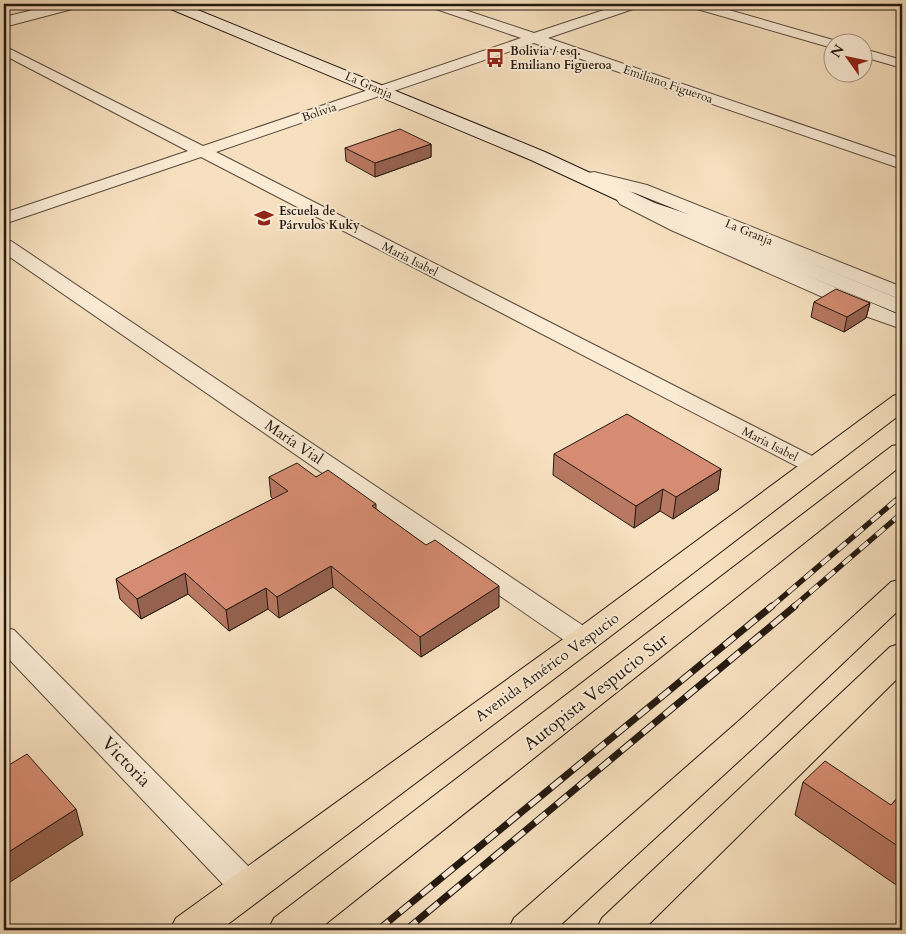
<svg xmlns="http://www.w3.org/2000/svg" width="906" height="934" font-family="Cardo,serif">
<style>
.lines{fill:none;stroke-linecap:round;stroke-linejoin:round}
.minor-casing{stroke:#584a3b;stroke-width:2}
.tertiary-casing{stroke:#584a3b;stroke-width:2}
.secondary-casing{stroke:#23180f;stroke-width:2}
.primary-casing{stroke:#23180f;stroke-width:2}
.motorway-casing{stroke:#23180f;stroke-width:2}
.minor{fill:#faebd5;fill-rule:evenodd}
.tertiary{fill:#faebd5;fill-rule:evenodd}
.secondary{fill:#faebd5;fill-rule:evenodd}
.primary{fill:#f7e0bf;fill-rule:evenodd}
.motorway{fill:#f7e0bf;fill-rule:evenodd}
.rail-far1-casing{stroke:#23180f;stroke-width:5.5}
.rail-casing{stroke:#23180f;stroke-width:7}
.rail-far1{stroke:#faebd5;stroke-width:4;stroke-dasharray:11;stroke-linecap:butt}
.rail{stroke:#faebd5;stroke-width:5;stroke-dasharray:14;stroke-linecap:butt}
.wall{fill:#b87862;stroke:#23180f}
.shaded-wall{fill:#966250;stroke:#23180f}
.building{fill:#d68c72;stroke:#23180f}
.labels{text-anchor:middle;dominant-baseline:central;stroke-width:4;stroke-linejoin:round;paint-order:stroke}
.far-poi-label{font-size:12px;font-weight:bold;fill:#23180f;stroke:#faebd5;text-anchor:start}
.far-street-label{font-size:12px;fill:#23180f;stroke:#faebd5}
.street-label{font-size:15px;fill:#23180f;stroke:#faebd5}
.near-street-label{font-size:18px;fill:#23180f;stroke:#faebd5}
</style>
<rect width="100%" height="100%" fill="#f7e0bf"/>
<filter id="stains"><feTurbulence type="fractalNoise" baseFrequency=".004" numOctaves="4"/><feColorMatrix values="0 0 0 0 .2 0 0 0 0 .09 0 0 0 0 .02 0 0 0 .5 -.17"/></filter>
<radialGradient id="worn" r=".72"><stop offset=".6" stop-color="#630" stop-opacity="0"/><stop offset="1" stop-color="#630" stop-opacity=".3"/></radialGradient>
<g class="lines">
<g class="minor-casing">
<g id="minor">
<polygon points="429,4 447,4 534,33 622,4 640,4 639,7 548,38 902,159 902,169 534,43 216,152 824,462 828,467 824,472 816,474 808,472 201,157 4,224 4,213 188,151 4,55 4,46 203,146 521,38 430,7"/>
<polygon points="689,4 708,4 840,42 834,42 834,48 829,47 690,7"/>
<polygon points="864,49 902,60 902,68 864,57"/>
<polygon points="594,172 647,185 902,287 902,300 635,193 588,181 586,177 588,173"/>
<polygon points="626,195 683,222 902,316 902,329 868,317 671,230 620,204 617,200 620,196"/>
<polygon points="4,240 11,241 594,633 598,640 594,647 584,650 574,647 4,253"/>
<polygon points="4,627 14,630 260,878 265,888 260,898 248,902 236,898 4,654"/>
</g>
</g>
<g class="tertiary-casing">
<polygon id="tertiary" points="58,4 82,4 80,7 4,27 4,17"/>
</g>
<g class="secondary-casing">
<polygon id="secondary" points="164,4 183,4 545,152 655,203 688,214 700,215 715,224 902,300 902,315 701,232 641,211 531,160 166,7"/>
</g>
<g class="primary-casing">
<g id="primary">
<polygon points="902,393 902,413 595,648 220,930 170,930 176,918 573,632 893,396"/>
<polygon points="902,643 902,674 643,930 596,930 602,918 890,647"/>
</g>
</g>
<g class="motorway-casing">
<g id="motorway">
<polygon points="902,444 902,465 318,930 268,930 274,918 892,446"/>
<polygon points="902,579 902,607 765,737 555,930 508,930 514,918 741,719 891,582"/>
</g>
</g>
<use href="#minor" class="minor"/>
<use href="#tertiary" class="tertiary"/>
<use href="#secondary" class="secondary"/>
<use href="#primary" class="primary"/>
<use href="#motorway" class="motorway"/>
<g class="rail-far1-casing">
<g id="rail-far1">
<polyline points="771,607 902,495"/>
<polyline points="793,607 902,513"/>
</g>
</g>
<g class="rail-casing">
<g id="rail">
<polyline points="378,930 772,606"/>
<polyline points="406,930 795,606"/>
</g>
</g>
<use href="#rail-far1" class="rail-far1"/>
<use href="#rail" class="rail"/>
</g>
<g class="wall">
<polygon points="431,144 431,157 375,177 346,161 345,148"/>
<polygon points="814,302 870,303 866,318 844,332 811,317"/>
<polygon points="554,454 721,469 718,490 673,519 660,511 634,528 553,475"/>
<polygon points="269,477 316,477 376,504 376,509 499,607 421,657 333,587 279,618 268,609 229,631 188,594 141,619 120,599 116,579 273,499 271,497"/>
<polygon points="803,782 891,805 902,793 902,889 795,815"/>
</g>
<g class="shaded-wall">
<polygon points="431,144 431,157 375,177 375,163"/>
<polygon points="870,303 866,318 844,332 847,317"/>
<polygon points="721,469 718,490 673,519 676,497"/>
<polygon points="663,489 660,511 634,528 636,506"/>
<polygon points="331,566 333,587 279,618 277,597"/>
<polygon points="185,573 188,594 141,619 137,599"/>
<polygon points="499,586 499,607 421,657 420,637"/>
<polygon points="266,588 268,609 229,631 226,610"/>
<polygon points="76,809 83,835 4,886 4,855"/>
</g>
<g class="building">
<polygon points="400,129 431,144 375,163 345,148"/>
<polygon points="836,289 870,303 847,317 814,302"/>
<polygon points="627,414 721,469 676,497 663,489 636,506 554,454"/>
<polygon points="297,463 316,477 328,470 376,504 372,506 426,545 435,540 499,586 420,637 331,566 277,597 266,588 226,610 185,573 137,599 116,579 288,491 269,477"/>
<polygon points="27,754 76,809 4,855 4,768"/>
<polygon points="825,761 891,805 902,793 902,849 803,782"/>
</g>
<defs>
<g id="bus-bare" transform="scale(1.5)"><path d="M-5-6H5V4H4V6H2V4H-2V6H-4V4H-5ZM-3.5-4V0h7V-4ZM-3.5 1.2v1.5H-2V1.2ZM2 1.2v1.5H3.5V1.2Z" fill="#8f2418" stroke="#faebd5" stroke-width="2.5" paint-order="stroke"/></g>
<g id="school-bare" transform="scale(1.5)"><path d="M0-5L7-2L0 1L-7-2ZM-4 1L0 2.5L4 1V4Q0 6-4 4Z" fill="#8f2418" stroke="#faebd5" stroke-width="2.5" paint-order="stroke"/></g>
</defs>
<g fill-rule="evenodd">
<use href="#bus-bare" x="495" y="58"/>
<use href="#school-bare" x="264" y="218"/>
</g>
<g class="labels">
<g class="far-poi-label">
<text x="510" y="51">Bolivia / esq.<tspan x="510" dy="14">Emiliano Figueroa</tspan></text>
<text x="279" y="211">Escuela de<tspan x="279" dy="14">Párvulos Kuky</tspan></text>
</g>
<g class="far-street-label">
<text transform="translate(668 84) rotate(19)">Emiliano Figueroa</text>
<text transform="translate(369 85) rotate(23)">La Granja</text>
<text transform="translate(319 112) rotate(-19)">Bolivia</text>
<text transform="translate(749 232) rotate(22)">La Granja</text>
<text transform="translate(410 259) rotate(27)">María Isabel</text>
<text transform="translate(770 444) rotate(27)">María Isabel</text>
</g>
<g class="street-label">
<text transform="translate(294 442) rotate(34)">María Vial</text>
<text transform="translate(547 667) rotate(-36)">Avenida Américo Vespucio</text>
</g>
<g class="near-street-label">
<text transform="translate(596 692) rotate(-38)">Autopista Vespucio Sur</text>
<text transform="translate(126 762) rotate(46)">Victoria</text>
</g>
</g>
<rect width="906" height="934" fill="none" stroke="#f7e0bf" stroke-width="20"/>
<rect x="5" y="5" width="896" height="924" fill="none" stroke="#23180f" stroke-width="2.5"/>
<rect x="10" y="10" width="886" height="914" fill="none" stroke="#23180f"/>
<g transform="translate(848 58) rotate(303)"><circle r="24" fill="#faebd5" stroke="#a49786"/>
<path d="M0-4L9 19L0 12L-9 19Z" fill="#8f2418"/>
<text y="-8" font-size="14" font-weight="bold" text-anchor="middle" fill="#23180f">N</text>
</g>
<rect width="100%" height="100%" filter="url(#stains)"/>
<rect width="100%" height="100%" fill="url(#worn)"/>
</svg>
